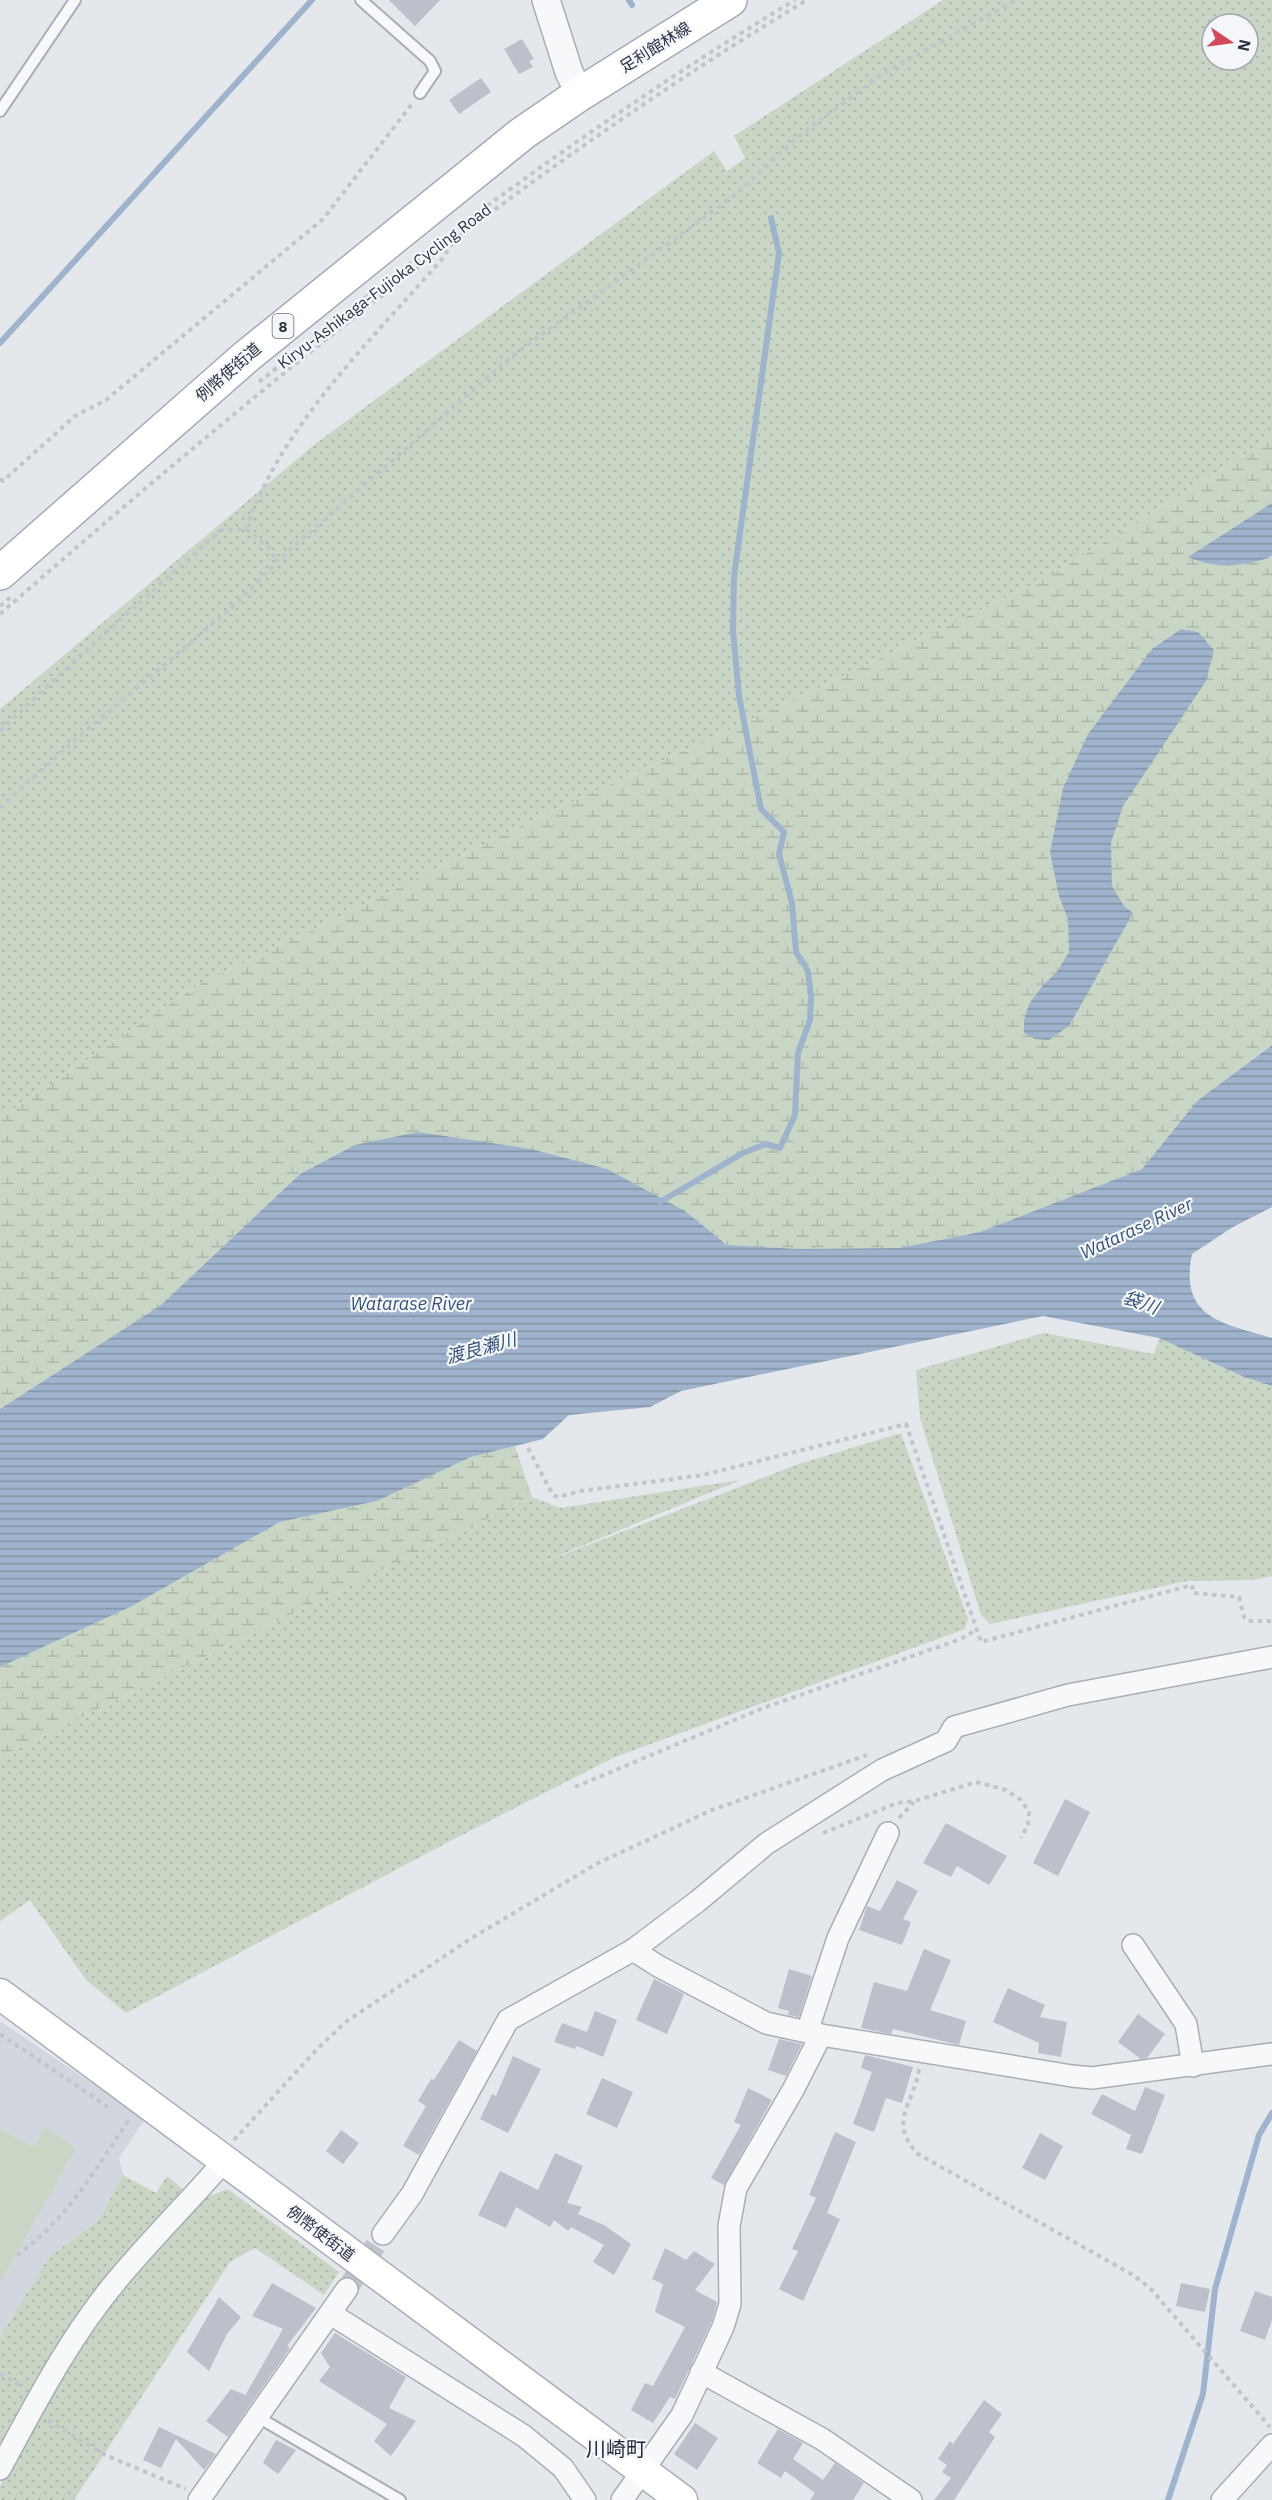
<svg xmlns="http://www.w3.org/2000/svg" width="1272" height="2500" font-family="'IBM Plex Sans','Noto Sans JP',sans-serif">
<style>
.built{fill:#d2d6de}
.grass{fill:url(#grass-dots);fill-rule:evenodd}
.wetland{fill:url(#wetland-marsh)}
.pitch{fill:#c9d6c5}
.water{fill:url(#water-rules)}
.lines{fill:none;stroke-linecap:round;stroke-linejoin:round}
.stream{stroke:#9fb4cc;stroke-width:6}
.building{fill:#bbc0ca}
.minor-tunnel{stroke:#bfc3cb;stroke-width:21;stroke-dasharray:21 10;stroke-linecap:butt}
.service-casing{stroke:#a9aeb7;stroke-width:14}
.minor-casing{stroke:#a9aeb7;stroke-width:24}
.tertiary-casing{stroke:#a9aeb7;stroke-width:30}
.secondary-casing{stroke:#a9aeb7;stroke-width:33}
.primary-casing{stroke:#a3abb8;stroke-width:36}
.path{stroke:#c2c5cb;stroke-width:4;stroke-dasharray:4.5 4.5;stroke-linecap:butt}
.service{stroke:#f7f8fa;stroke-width:10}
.minor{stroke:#f7f8fa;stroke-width:21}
.tertiary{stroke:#f7f8fa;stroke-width:27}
.secondary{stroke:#fff;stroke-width:30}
.primary{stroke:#fff;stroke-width:33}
.labels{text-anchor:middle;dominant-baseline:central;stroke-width:4.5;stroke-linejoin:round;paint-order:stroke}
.shield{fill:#f4f6f9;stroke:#676e7b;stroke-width:1.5}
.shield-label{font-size:15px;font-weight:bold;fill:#2b3445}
.street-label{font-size:16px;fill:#2b3445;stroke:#f4f6f9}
.water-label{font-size:18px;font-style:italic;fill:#34527a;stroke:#f4f6f9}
.quarter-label{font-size:20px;fill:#1d2536;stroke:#f4f6f9}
</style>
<defs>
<pattern id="grass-dots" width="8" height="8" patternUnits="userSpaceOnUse" patternTransform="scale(1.5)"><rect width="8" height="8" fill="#c9d6c5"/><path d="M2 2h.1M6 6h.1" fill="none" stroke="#adb8ab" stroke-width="1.8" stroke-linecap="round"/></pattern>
<pattern id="wetland-marsh" width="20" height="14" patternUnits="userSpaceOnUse" patternTransform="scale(1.5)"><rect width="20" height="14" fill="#c9d6c5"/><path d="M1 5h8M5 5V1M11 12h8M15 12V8" fill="none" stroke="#adb8ab"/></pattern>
<pattern id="water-rules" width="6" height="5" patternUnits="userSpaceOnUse" patternTransform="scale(1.5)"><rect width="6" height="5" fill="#9fb4cc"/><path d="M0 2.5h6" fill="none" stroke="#8293a7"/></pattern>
</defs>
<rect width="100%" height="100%" fill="#e4e7ec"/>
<polygon class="built" points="0,2021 145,2119 119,2158 123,2175 99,2220 49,2257 0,2337"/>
<g class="grass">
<path d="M 943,0 L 1272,0 L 1272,438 L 1048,577 L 806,694 L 527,823 L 367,904 L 200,984 L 0,1118 L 0,709 L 315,444 L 714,151 L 727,171 L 745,158 L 734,136 ZM 1212,24 L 1248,24 L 1248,60 L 1212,60 Z"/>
<polygon points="1044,1333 1154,1354 1159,1338 1244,1377 1272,1386 1272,1576 1252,1580 1187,1581 990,1624 981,1615 920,1418 916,1370"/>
<polygon points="901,1433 968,1619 965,1629 615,1757 454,1839 126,2013 86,1980 30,1900 0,1921 0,1757 532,1497 560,1508 740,1480 541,1563 799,1464"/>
<polygon points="123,2175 156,2193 167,2176 187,2193 0,2450 0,2337 49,2257 99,2220"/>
<polygon points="228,2189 339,2272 324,2295 255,2248 230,2262 74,2500 0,2500 0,2486 8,2470 70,2364 121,2286 207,2197"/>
</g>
<g class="wetland">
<polygon points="1272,438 1272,1044 1197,1101 1142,1169 980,1232 899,1248 799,1249 727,1245 685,1211 300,1174 161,1305 0,1409 0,1118 200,984 367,904 527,823 806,694 1048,577"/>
<polygon points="515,1446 532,1497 0,1757 0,1667 132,1606 280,1522 377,1501 471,1457"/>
</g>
<polygon class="pitch" points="45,2127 76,2148 0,2282 0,2129 33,2147"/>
<g class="water">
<path d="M 1272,503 L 1272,555 L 1268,558 C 1239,567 1217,569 1188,557 Z"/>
<polygon points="1181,629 1198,632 1214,650 1206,681 1123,806 1111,843 1112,886 1124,906 1133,913 1069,1026 1049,1040 1035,1039 1024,1033 1024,1020 1029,1004 1043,985 1057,972 1069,952 1068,920 1059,896 1050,852 1063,788 1088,734 1152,649"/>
<path d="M 1272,1045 L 1272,1207 L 1233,1227 L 1192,1254 C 1179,1318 1222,1323 1272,1338 L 1272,1386 L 1244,1377 L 1159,1338 L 1043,1316 L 681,1391 L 650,1407 L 569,1415 L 543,1439 L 471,1457 L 377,1501 L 280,1522 L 132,1606 L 0,1667 L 0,1409 L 161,1305 L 300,1174 L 355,1145 L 418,1132 L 531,1149 L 607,1169 L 685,1211 L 727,1245 L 799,1249 L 899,1248 L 980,1232 L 1142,1169 L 1197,1101 Z"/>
</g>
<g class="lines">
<g class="stream">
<polyline points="629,0 632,5"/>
<polyline points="0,343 312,0"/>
<polyline points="660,1202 743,1153 766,1144 780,1148 795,1115 798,1053 810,1020 811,997 808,971 796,952 792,903 779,854 784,832 761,809 739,696 733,631 734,576 779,253 771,218"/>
<polyline points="1168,2500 1203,2394 1215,2289 1259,2135 1272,2113"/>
</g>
</g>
<g class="building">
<polygon points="389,0 440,0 415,26"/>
<polygon points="522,39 534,59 529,61 533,67 519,74 504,49"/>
<polygon points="481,78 491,92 459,114 449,100"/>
<polygon points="1065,1799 1090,1812 1058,1876 1033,1863"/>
<polygon points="946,1823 1007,1856 989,1885 957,1866 951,1877 923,1863"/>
<polygon points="897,1880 918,1891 903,1919 911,1922 902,1945 859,1930 867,1906 880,1911"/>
<polygon points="924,1949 951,1960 930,2010 966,2021 959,2045 893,2029 891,2034 861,2028 874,1982 907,1991"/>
<polygon points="789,1969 812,1976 799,2017 788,2015 789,2011 778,2008"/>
<polygon points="654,1979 684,1994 667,2034 636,2020"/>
<polygon points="1008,1988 1045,2005 1040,2017 1067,2022 1061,2057 1038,2053 1039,2043 993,2022"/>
<polygon points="595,2011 617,2020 603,2057 577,2046 575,2049 554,2042 562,2023 587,2032"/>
<polygon points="1138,2014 1165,2034 1147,2058 1141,2059 1118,2042"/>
<polygon points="779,2039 802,2044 786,2076 768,2070"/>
<polygon points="459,2040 477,2051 419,2155 403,2146 426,2106 418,2101 431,2079 434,2080"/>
<polygon points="865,2055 913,2067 902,2103 886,2098 874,2132 853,2124 872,2072 861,2068"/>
<polygon points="513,2056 541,2069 508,2133 480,2119 492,2094 496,2096"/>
<polygon points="602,2078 633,2092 617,2128 586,2114"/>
<polygon points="1145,2087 1165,2095 1142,2154 1126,2149 1131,2135 1091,2114 1102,2094 1135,2111"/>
<polygon points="748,2088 772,2100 724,2185 711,2178 741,2125 734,2122"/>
<polygon points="341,2130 359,2143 343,2164 326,2151"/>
<polygon points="835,2132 856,2142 827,2213 840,2219 803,2301 779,2289 798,2251 792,2249 816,2198 809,2195"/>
<polygon points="1040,2133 1063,2146 1045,2180 1022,2168"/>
<polygon points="555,2153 583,2166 567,2203 582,2207 578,2214 604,2225 631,2244 614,2275 593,2262 604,2245 571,2227 568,2231 554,2220 550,2227 516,2207 506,2228 478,2215 500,2171 538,2190"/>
<polygon points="665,2248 686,2260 694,2251 715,2264 695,2290 717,2302 712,2321 675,2399 670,2397 653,2423 631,2410 645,2383 653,2386 685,2327 655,2312 663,2284 652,2279"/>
<polygon points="272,2283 316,2308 287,2346 290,2348 228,2437 206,2421 231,2389 248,2396 246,2394 283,2329 252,2316"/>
<polygon points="1181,2283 1210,2289 1205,2312 1176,2306"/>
<polygon points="1255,2291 1272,2297 1272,2320 1265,2340 1240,2331"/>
<polygon points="219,2297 241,2317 227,2334 209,2371 187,2352"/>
<polygon points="335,2333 406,2377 389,2408 416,2421 391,2456 374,2441 387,2424 319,2381 330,2367 321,2353"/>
<polygon points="984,2400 1002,2414 989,2432 995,2437 954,2500 934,2500 951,2478 942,2472 947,2465 938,2459 950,2441 953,2444"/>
<polygon points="695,2423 718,2438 697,2470 674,2454"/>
<polygon points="159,2427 170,2432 216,2454 204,2470 176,2439 161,2468 143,2460"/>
<polygon points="778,2429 803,2443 793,2459 823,2480 835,2463 864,2483 853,2500 810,2500 815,2493 785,2471 781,2478 757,2463"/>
<polygon points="276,2440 296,2450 278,2474 263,2463"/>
</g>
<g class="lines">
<polyline class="minor-tunnel" points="347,2289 383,2234"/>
<g class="service-casing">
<g id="service">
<polyline points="361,0 430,61 435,71 420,93"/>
<polyline points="0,111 75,0"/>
<polyline points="256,2416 400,2500"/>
</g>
</g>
<g class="minor-casing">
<g id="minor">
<polyline points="1133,1945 1186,2024 1193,2066"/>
<polyline points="633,1950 658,1966 766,2023 821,2035 1072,2076 1092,2078 1272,2054"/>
<polyline points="807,2032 838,1938 888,1833"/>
<polyline points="383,2234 412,2194 508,2020 633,1950 698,1901 766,1844 882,1770 946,1741 954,1727 1068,1695 1272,1657"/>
<polyline points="331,2314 524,2436 563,2468 585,2500"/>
<polyline points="701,2372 822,2439 911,2500"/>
<path d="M 0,2469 C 35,2404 70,2336 118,2279 C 152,2238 190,2201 224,2161"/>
<polyline points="199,2500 347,2289"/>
<polyline points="622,2500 682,2415 723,2327 730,2304 729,2226 736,2188 793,2090 821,2035"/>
<polyline points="1222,2500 1272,2445"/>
</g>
</g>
<g class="tertiary-casing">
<polyline id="tertiary" points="546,0 569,72 580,94"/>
</g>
<g class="secondary-casing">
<polyline id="secondary" points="0,1994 682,2500"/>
</g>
<g class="primary-casing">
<polyline id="primary" points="0,573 247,356 523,133 580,94 730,0"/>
</g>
<g class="path">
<path d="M 259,382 C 430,244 607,113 795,0"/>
<polyline points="0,479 3,481 75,416 106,400 323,219 412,104"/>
<path d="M 246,529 C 282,424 371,341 442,259 L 454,241"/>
<polyline points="0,606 11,597"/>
<path d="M 0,614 C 255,391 516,175 807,0"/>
<polyline points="0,731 75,660 221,530 246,529 269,548 277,561"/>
<polyline points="0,808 68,746 236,604 277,561 512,356 734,196 798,137 879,76 1016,0"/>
<polyline points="528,1448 553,1495 558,1497 581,1491 703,1475 906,1424 981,1642 1192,1585 1193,1593 1239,1597 1244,1617 1248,1621 1272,1621"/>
<polyline points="575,1787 763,1708 961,1639 976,1630"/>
<polyline points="899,1818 914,1802"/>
<polyline points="823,1833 897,1803 915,1801 976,1782 1006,1790 1021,1800 1029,1812 1028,1825 1021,1838"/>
<polyline points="0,2034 108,2107"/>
<path d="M 919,2069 C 914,2105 887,2121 918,2154 L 1133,2275 L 1150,2288 L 1270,2427"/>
<polyline points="234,2140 318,2048 347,2021 470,1939 596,1864 712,1810 867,1755"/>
<path d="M 17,2255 C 66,2221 95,2169 129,2120 L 127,2119"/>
<polyline points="0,2374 23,2387"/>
<polyline points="48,2420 103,2454 186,2489"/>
</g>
<use href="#service" class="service"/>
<use href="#minor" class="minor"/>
<use href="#tertiary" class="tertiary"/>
<use href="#secondary" class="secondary"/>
<use href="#primary" class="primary"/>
</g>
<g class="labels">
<rect class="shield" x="272.5" y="314" width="21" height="24" rx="4.5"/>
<g class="shield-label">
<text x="283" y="326">8</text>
</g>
<g class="street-label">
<text transform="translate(655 47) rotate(-32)">足利館林線</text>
<text transform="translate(384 286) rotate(-37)">Kiryu-Ashikaga-Fujioka Cycling Road</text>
<text transform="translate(228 372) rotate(-41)">例幣使街道</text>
<text transform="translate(321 2233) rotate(37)">例幣使街道</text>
</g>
<g class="water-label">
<text transform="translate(1136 1228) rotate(-25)">Watarase River</text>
<text transform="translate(1141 1302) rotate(20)">袋川</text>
<text x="411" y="1303">Watarase River</text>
<text transform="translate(481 1348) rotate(-15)">渡良瀬川</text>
</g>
<g class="quarter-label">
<text x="616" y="2448">川崎町</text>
</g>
</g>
<g transform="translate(1230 42) rotate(103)"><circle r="28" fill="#f4f6f9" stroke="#a4a8b1" stroke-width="1.5"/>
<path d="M0-4.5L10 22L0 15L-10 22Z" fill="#d1495b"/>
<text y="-9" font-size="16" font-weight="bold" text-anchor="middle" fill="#2b3445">N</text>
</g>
</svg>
